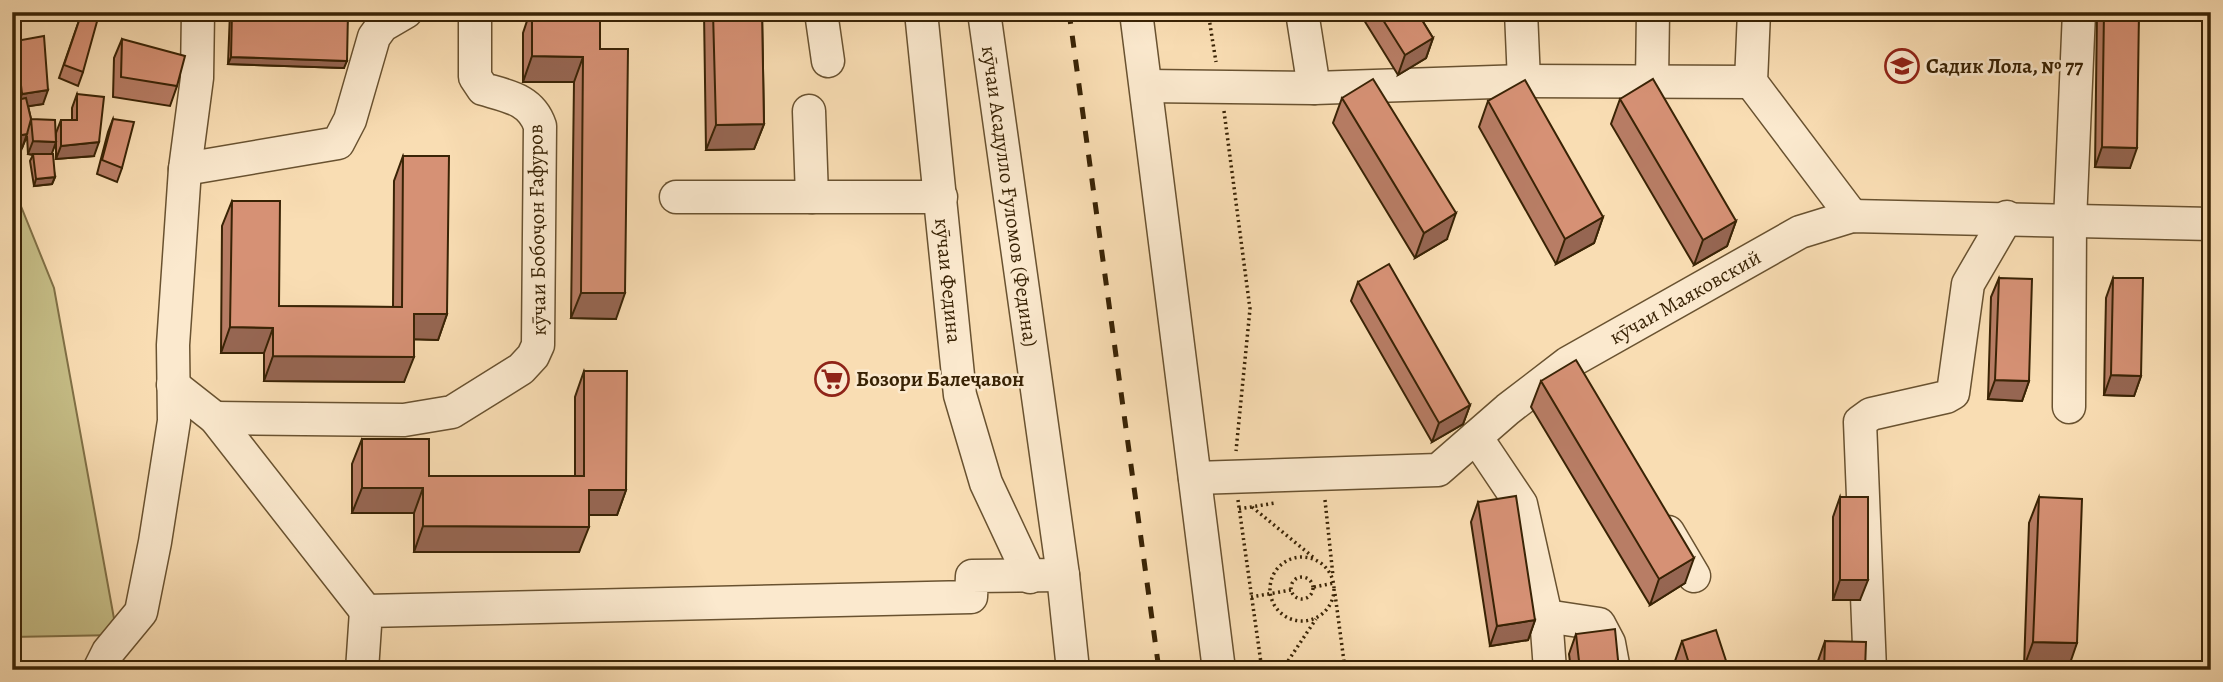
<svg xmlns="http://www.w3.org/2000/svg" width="2223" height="682" font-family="Alegreya,serif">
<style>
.garden{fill:#c6be87;stroke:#807046;stroke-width:2}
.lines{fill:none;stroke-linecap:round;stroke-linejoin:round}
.minor-casing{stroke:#695230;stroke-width:35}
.path{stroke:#392305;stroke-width:3.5;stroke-dasharray:2 3.5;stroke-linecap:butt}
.minor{stroke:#fbe9ce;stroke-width:32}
.rail{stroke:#392305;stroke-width:5;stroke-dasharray:12 12;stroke-linecap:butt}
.wall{fill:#b87d65;stroke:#392305;stroke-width:2}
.shaded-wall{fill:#966652;stroke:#392305;stroke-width:2}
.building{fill:#d69175;stroke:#392305;stroke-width:2}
.labels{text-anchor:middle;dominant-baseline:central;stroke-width:5;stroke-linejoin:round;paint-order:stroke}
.poi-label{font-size:21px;font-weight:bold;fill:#392305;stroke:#fbe9ce;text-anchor:start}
.street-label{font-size:21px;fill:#392305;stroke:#fbe9ce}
</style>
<rect width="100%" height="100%" fill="#f9ddb3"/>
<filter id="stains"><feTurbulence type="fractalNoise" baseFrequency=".00286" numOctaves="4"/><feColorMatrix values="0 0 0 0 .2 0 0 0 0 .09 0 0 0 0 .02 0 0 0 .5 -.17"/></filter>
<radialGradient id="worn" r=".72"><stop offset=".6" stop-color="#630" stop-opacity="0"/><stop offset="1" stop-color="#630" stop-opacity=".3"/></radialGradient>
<polygon class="garden" points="12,184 54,288 117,635 12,637"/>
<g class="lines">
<g class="minor-casing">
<g id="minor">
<polyline points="821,12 828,61"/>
<path id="s1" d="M 921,12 L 960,395 L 986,483 L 1030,577"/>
<path id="s2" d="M 984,12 L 1063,575 L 1073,670"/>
<polyline points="1136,12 1219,670"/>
<polyline points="1302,12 1314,88"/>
<polyline points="1521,12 1524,81"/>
<polyline points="1754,12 1751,82 1852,216"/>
<polyline points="1652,81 1653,12"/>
<polyline points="1146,86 1314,88 1524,81 1751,82"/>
<polyline points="809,111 812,197"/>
<polyline points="185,169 338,143 350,120 374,37 382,26 406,12"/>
<polyline points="676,197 941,197"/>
<polyline points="173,385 215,418 366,611"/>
<polyline points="2069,407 2070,221 2079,12"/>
<path d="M 215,418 L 404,420 L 452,412 L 521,369 L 533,356 L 538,345 L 540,126 C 531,99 507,96 483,89 L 475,77 L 475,12"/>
<polyline points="1476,437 1521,504 1546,616 1550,670"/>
<path id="s3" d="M 1195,478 L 1438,470 L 1508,409 L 1568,363 L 1800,232 L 1852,216 L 2211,224"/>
<polyline points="1668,532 1694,576"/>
<polyline points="1546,616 1599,624 1609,643 1614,670"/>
<polyline points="99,670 108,652 141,612 155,542 174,421 173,345 185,169 197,78 198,12"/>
<polyline points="362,670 366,611 971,597 972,576 1063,575"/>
<polyline points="1870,670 1860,422 1871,414 1946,397 1953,393 1968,284 2007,217"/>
</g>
</g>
<g class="path">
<polyline points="1208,12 1216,62"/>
<polyline points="1224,111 1250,309 1236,451"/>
<polyline points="1238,500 1262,670"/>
<polyline points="1325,500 1333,576"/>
<polyline points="1252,507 1313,557"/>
<polyline points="1239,509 1275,503"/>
<circle cx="1302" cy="589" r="32"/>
<circle cx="1302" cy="588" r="11"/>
<polyline points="1314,587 1334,583"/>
<polyline points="1335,594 1345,669 1342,670"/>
<polyline points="1251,597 1291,590"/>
<polyline points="1282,670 1316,619"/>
</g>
<use href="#minor" class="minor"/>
<polyline class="rail" points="1069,12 1159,670"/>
</g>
<g class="wall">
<polygon points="82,12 83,72 78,86 59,78"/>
<polygon points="230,12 348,12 344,68 228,64"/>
<polygon points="530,12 600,12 600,49 616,319 571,318 574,82 523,82 523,33"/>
<polygon points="704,12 762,12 764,124 754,149 706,150"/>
<polygon points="1359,12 1417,12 1433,38 1426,58 1398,75"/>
<polygon points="2097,12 2139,12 2130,168 2095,167"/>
<polygon points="122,39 177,86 170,106 113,97 114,58"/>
<polygon points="16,41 43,104 28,106 31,119 56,142 51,154 55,177 52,184 34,186 30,161 33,155 28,154 27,136 22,148 12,63 12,53"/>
<polygon points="77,94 94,156 56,159 56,133 61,120 72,120 72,108"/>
<polygon points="1342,98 1447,239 1415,258 1333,123"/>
<polygon points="1620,99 1736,221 1727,246 1694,265 1611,124"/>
<polygon points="1488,101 1603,217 1594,243 1556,264 1479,127"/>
<polygon points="113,119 122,168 117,182 97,174 108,132"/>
<polygon points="403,156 447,314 438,340 414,339 404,382 264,381 264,353 221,353 222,226 232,201 279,306 393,307 394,181"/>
<polygon points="1999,278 2029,381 2022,401 1988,399 1991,297"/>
<polygon points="2113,278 2141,376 2134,396 2104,395 2106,298"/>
<polygon points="1358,282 1470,405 1463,424 1432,442 1351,301"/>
<polygon points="584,371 626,490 617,515 589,515 579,552 414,552 414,513 352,513 352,464 362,439 429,476 575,476 575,397"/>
<polygon points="1541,381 1685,583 1650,605 1531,407"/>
<polygon points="1840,497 1860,600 1833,600 1833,517"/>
<polygon points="2039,497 2068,669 2024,667 2029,523"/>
<polygon points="1478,502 1535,620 1528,640 1490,646 1471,522"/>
<polygon points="1576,634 1619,670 1571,670 1569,654"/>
<polygon points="1682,641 1729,670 1678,670 1675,661"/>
<polygon points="1825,641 1865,670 1818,670 1818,661"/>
</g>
<g class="shaded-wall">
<polygon points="1656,12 1712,12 1711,16 1656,14"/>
<polygon points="1880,12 1929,12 1928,14 1880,13"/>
<polygon points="1433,38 1426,58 1398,75 1405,55"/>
<polygon points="532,56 583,57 574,82 523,82"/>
<polygon points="231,57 347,61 344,68 228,64"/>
<polygon points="48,90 43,104 17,108 22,94"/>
<polygon points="764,124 754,149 706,150 716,125"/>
<polygon points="27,134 22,148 12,149 12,137"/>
<polygon points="33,141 56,142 51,156 28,154"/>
<polygon points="99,142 94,156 56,159 61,146"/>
<polygon points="2102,147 2137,148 2130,168 2095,167"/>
<polygon points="55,177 52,184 34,186 36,179"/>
<polygon points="1456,213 1447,239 1415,258 1424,233"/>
<polygon points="1603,217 1594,243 1556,264 1565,239"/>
<polygon points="1736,221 1727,246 1694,265 1703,240"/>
<polygon points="581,293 625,293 616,319 571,318"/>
<polygon points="414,314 447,314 438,340 405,339"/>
<polygon points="230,327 273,328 264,353 221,353"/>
<polygon points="273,356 414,357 404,382 264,381"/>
<polygon points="2111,375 2141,376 2134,396 2104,395"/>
<polygon points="1995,380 2029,381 2022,401 1988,399"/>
<polygon points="1470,405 1463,424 1432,442 1439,423"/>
<polygon points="362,488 423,488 414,513 352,513"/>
<polygon points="589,490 626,490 617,515 579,515"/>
<polygon points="423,526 589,527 579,552 414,552"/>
<polygon points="1694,558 1685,583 1650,605 1659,579"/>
<polygon points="1840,580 1868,580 1860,600 1833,600"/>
<polygon points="1535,620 1528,640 1490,646 1497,626"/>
<polygon points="2033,642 2077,643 2068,669 2024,667"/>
</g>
<g class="building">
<polygon points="82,12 89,12 98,18 83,72 64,65"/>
<polygon points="232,12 348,12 347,61 231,57"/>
<polygon points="532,12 600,12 600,49 628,49 625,293 581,293 583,57 532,56"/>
<polygon points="713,12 762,12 764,124 716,125"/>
<polygon points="1378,12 1417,12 1433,38 1405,55"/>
<polygon points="2104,12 2139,12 2137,148 2102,147"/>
<polygon points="44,36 48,90 22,94 16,41"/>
<polygon points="122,39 185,56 177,86 121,77"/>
<polygon points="1373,79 1456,213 1424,233 1342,98"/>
<polygon points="1653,79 1736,221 1703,240 1620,99"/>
<polygon points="1525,80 1603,217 1565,239 1488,101"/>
<polygon points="77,94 104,97 99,142 61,146 61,120 77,120"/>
<polygon points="26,98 31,119 55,120 56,142 33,141 31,119 27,134 12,137 12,101"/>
<polygon points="113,119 134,122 122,168 102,160"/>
<polygon points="33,154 53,154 55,177 36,179"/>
<polygon points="403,156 449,156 447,314 414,314 414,357 273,356 273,328 230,327 232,201 280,201 279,306 402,307"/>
<polygon points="1389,264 1470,405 1439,423 1358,282"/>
<polygon points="1999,278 2032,279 2029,381 1995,380"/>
<polygon points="2113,278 2143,278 2141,376 2111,375"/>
<polygon points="1576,360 1694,558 1659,579 1541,381"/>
<polygon points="584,371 627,371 626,490 589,490 589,527 423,526 423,488 362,488 362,439 429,439 429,476 584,476"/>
<polygon points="1516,496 1535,620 1497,626 1478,502"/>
<rect x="1840" y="497" width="28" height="83"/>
<polygon points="2039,497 2082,499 2077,643 2033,642"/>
<polygon points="1615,629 1619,670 1580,670 1576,634"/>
<polygon points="1716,630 1729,670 1691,670 1682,641"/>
<polygon points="1825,641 1866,642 1865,670 1824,670"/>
<polygon points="1544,663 1545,670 1508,670"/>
</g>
<defs>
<g id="school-ring" transform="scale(1.75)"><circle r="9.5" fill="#fbe9ce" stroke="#8f2418" stroke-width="1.5"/><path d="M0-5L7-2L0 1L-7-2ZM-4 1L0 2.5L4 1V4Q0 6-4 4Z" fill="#8f2418"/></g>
<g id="supermarket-ring" transform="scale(1.75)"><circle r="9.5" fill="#fbe9ce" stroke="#8f2418" stroke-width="1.5"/><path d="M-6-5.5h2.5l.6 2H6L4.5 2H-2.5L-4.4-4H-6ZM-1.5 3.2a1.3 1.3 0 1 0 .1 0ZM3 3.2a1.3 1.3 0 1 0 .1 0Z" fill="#8f2418"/></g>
</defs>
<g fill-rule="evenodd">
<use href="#school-ring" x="1902" y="66"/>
<use href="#supermarket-ring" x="832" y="379"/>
</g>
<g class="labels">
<g class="poi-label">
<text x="1926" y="66">Садик Лола, № 77</text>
<text x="856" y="379">Бозори Балеҷавон</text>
</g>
<g class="street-label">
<text stroke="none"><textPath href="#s2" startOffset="186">кӯчаи Асадулло Ғуломов (Федина)</textPath></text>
<text transform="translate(537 230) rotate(-91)">кӯчаи Бобоҷон Ғафуров</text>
<text stroke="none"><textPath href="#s1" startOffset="270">кӯчаи Федина</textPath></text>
<text stroke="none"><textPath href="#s3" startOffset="546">кӯчаи Маяковский</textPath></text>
</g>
</g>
<rect width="2223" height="682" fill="none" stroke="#f9ddb3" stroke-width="42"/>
<rect x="14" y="14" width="2195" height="654" fill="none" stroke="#392305" stroke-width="3.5"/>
<rect x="21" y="21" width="2181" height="640" fill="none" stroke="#392305" stroke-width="2"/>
<rect width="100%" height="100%" filter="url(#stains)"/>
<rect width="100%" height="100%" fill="url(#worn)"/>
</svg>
